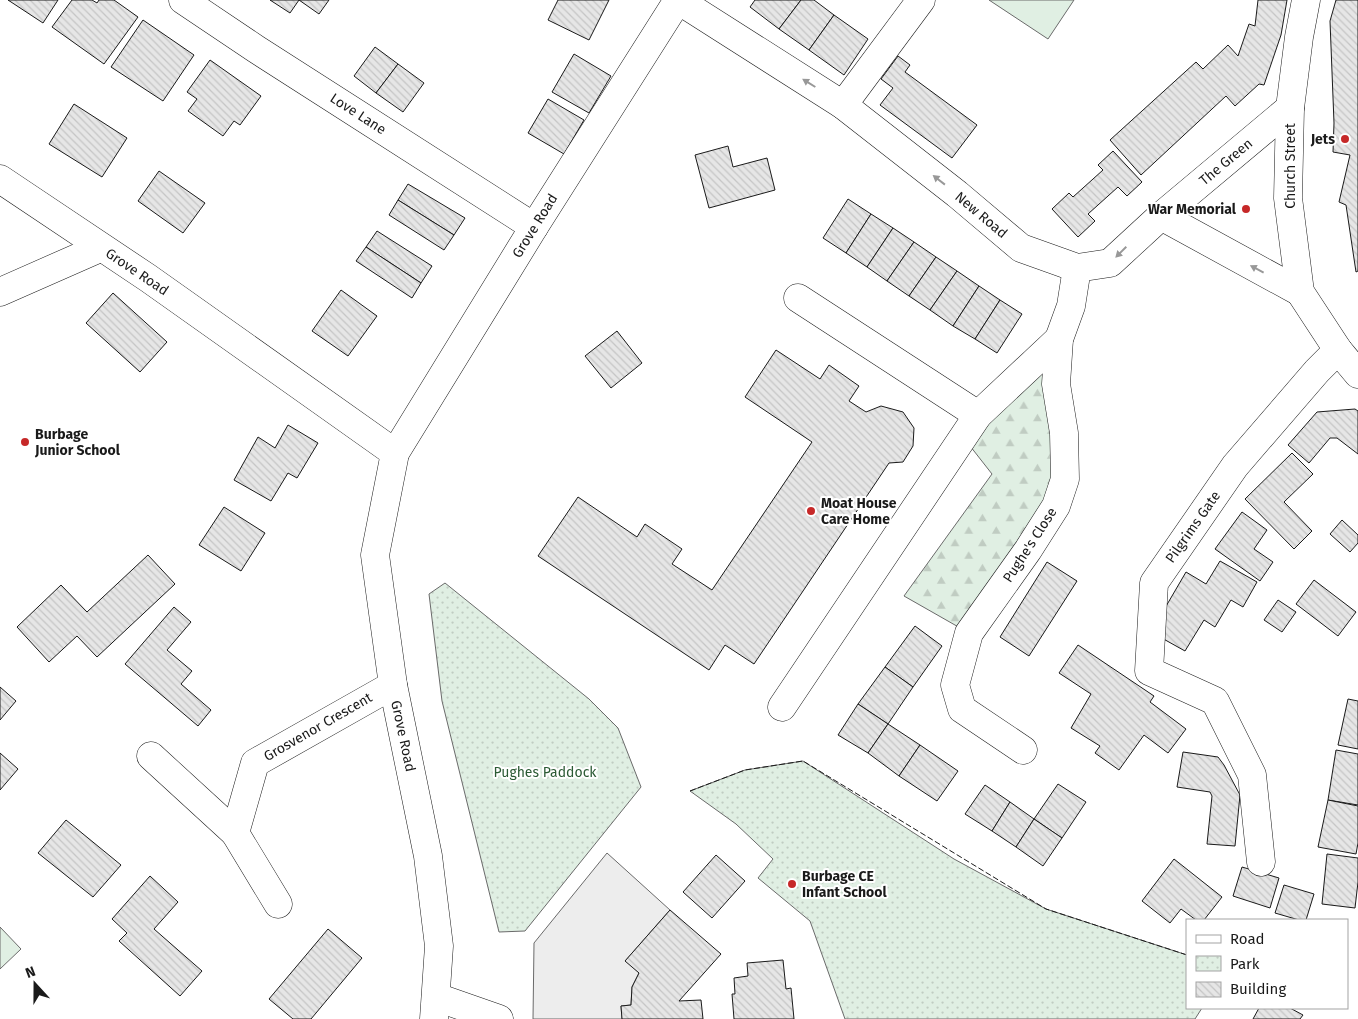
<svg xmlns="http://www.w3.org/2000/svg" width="1358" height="1019" font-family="'Fira Sans',sans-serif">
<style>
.grass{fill:#e0efe3;stroke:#6a6a6a}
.forest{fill:url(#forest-firs);stroke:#6a6a6a}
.park{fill:url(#park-dots);stroke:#6a6a6a}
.parking{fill:#ededed;stroke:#6a6a6a}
.building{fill:url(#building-back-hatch);stroke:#1a1a1a}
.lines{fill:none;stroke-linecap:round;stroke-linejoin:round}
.minor-casing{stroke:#1a1a1a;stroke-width:29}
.major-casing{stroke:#1a1a1a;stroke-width:29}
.minor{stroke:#fff;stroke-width:28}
.major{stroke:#fff;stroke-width:28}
.fence{stroke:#1a1a1a;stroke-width:1;stroke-dasharray:6 2.5;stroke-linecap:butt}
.oneway{fill:#989898}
.poi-dot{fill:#c62828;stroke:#fff;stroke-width:2}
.labels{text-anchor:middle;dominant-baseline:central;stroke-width:4;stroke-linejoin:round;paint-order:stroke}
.street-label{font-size:14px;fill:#1a1a1a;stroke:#fff}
.poi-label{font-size:14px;font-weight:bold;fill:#1a1a1a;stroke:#fff;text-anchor:start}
.park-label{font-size:14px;fill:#2b5a34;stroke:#fff}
</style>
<defs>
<pattern id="forest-firs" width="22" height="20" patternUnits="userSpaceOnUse" patternTransform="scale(1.25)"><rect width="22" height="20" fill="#e0efe3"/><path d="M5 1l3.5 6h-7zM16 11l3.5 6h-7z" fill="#c0ccc2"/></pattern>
<pattern id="park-dots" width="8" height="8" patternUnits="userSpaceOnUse" patternTransform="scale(1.25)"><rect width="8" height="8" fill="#e0efe3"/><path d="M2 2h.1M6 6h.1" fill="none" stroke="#c0ccc2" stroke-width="1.8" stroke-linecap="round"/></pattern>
<pattern id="building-back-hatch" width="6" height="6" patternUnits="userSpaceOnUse" patternTransform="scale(1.25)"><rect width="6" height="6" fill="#e6e6e6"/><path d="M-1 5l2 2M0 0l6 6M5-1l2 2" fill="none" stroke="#c5c5c5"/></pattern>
</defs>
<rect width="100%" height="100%" fill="#fff"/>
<g class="grass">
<polygon points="989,0 1074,0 1048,39"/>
<polygon points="0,927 21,949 0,969"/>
</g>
<polygon class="forest" points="1048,349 1065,479 969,633 904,596 992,474 963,437"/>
<g class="park">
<polygon points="445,583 589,699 618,728 641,787 525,931 499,932 442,701 429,594"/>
<polygon points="803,761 954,859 1046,909 1187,955 1187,1008 1202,1008 1195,1019 845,1019 810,921 758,878 773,859 736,824 690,791 745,770"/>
</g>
<polygon class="parking" points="607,853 670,910 626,960 639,973 632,987 631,1005 621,1006 622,1019 533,1019 534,943"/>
<g class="building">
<polygon points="8,0 58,0 43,23"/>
<polygon points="72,0 92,0 97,3 99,0 114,0 138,17 104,64 52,27"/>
<polygon points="270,0 329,0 319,14 299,0 290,13"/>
<polygon points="558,0 609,0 589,40 548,20"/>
<polygon points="755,0 801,0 779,29 750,7"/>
<polygon points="801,0 814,0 834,15 809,50 779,29"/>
<polygon points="1258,0 1287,0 1281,35 1264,85 1259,84 1235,106 1226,96 1141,175 1110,140 1196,62 1203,69 1228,45 1238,56 1249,24 1255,26"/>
<polygon points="1336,0 1358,0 1358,271 1356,272 1346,205 1339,202 1350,155 1333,152 1334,123 1330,21"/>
<polygon points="834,15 868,39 844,75 809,50"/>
<polygon points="143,20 194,55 163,101 111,67"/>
<polygon points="375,47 398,64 376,93 354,76"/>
<polygon points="574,54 611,76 589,113 552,92"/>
<polygon points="898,56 910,65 905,72 977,125 952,158 880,105 893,88 881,79"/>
<polygon points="210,60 261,96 240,125 234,121 223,136 188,111 197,99 187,92"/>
<polygon points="398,64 424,83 403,112 376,93"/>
<polygon points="548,99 584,120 564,154 528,133"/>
<polygon points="74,104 127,138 102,177 49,144"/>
<polygon points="728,146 733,167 767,158 775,190 709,208 695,155"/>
<polygon points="1113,151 1142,182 1127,196 1118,187 1088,214 1095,221 1078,237 1052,209 1069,193 1073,197 1103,170 1098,165"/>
<polygon points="159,171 205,203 183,233 138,201"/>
<polygon points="408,184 465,218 454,235 398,200"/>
<polygon points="848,199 871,214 846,253 823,238"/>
<polygon points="398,200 454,235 444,250 389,215"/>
<polygon points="871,214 893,228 867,267 846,253"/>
<polygon points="893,228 914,242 887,281 867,267"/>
<polygon points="377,231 432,266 421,283 366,247"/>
<polygon points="914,242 936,257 909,296 887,281"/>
<polygon points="366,247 421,283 412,298 356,261"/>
<polygon points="936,257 957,271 930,310 909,296"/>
<polygon points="957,271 979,286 953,326 930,310"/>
<polygon points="979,286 1000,300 975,339 953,326"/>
<polygon points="341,290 377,316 348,356 312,331"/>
<polygon points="113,293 167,342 140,372 86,323"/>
<polygon points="1000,300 1022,314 997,353 975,339"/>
<polygon points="617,331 642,363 611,388 585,356"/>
<polygon points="776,350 820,379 829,365 859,386 849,401 866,412 881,406 903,412 914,428 913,446 903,462 889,463 754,664 725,645 709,670 538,556 578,497 637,537 645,524 682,549 672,564 712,590 812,442 745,397"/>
<polygon points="1355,409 1358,411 1358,454 1337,438 1330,438 1309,463 1288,445 1317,412"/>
<polygon points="288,425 318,443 297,478 288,473 271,501 234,480 258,437 275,448"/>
<polygon points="1292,453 1313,474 1284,502 1312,531 1294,549 1245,499"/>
<polygon points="224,507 265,533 241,571 199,545"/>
<polygon points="1242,512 1267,530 1254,549 1273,562 1260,581 1215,549"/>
<polygon points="1342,520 1358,535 1358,543 1350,552 1330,534"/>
<polygon points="148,555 175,584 97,657 77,636 49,662 17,627 61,585 87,612"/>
<polygon points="1220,561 1257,582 1243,607 1231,600 1215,627 1204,620 1185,651 1151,632 1186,572 1206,584"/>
<polygon points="1047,562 1077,581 1029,656 1000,637"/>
<polygon points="1314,580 1356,612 1338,636 1296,604"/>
<polygon points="1278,600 1296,612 1282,632 1264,620"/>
<polygon points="174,607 191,622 167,650 192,671 181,684 211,710 198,726 125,664"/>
<polygon points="915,626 942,646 913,687 885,667"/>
<polygon points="1078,645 1154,696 1150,702 1186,729 1168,753 1144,735 1119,770 1095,753 1100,746 1071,728 1091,694 1059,673"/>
<polygon points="885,667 913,687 888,724 858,704"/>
<polygon points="0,687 16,701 0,720"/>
<polygon points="1348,699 1358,701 1358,749 1338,745"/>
<polygon points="858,704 888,724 868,753 838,735"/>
<polygon points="888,724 920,745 899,776 868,753"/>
<polygon points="920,745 958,771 937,801 899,776"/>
<polygon points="1336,750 1358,754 1358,805 1328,800"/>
<polygon points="1183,752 1218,757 1224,765 1240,795 1235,846 1207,844 1212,796 1210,792 1177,787"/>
<polygon points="0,753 18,769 0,790"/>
<polygon points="1058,784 1086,802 1062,838 1034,819"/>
<polygon points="985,785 1010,802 992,831 965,814"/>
<polygon points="1328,800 1358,806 1358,843 1356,854 1318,847"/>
<polygon points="1010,802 1034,819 1016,847 992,831"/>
<polygon points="1034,819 1062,838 1043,866 1016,847"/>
<polygon points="66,820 121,865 93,897 38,853"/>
<polygon points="1327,854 1358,858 1358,882 1355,908 1322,904"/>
<polygon points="716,855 745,881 712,918 683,892"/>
<polygon points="1174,859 1222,897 1204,920 1196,920 1181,909 1170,923 1142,901"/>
<polygon points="1242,867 1279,878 1270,908 1233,896"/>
<polygon points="150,876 178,902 154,929 202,971 180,996 119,941 127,933 112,919"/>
<polygon points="1284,885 1314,894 1306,920 1299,920 1275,913"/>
<polygon points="670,910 721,954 679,1001 701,1000 703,1019 622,1019 621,1006 631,1005 632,987 639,973 625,961"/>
<polygon points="328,929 362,958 311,1019 293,1019 269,999"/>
<polygon points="783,960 786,989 791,988 794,1019 734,1019 732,994 735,994 734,978 748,976 747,963"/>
<polygon points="1259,1008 1290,1008 1303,1015 1300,1019 1253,1019"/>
</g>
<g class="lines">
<g class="minor-casing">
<g id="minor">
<polyline points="183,0 256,49 534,227"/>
<polyline points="678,0 843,105 957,194 1021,248 1077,268 1110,263 1161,216 1300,292"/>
<polyline points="843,105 921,0"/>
<polyline points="0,179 148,278 395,453"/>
<polyline points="1161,216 1290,108"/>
<polyline points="0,292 100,248"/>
<polyline points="798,298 978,415"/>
<polyline points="782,707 978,415 1059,339"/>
<polyline points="1023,750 962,709 955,685 969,633 1028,550 1056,506 1065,479 1064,433 1056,384 1059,339 1071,306 1077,268"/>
<polyline points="151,756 235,833"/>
<polyline points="1261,862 1252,775 1215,701 1149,671 1154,583 1235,466 1317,371 1338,350"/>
<polyline points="278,904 235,833 255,763 393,685"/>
<polyline points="436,997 499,1019"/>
<polyline points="434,1019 439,946 428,856 393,685 375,555 395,453 534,227 678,0"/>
</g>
</g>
<g class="major-casing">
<polyline id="major" points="1306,0 1299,37 1290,108 1288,198 1300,292 1338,350 1358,374"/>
</g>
<use href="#minor" class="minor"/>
<use href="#major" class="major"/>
<polyline class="fence" points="690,791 745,770 803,761 1046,909 1187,955"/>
</g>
<defs><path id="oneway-solid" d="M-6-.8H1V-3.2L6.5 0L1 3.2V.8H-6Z" transform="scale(1.25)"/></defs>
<g class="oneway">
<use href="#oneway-solid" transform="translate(809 83) rotate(-148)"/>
<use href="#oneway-solid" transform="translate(939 180) rotate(-142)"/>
<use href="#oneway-solid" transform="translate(1121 252) rotate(135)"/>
<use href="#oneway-solid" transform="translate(1257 269) rotate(-152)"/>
</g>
<g class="poi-dot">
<circle cx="1345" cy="139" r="5"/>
<circle cx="1246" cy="209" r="5"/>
<circle cx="25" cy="442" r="5"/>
<circle cx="811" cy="511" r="5"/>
<circle cx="792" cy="884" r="5"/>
</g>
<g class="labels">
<g class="street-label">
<text transform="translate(358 114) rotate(33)">Love Lane</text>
<text transform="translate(1226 162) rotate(-40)">The Green</text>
<text transform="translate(1290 166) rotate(-90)">Church Street</text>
<text transform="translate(981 215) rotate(40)">New Road</text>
<text transform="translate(535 226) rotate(-58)">Grove Road</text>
<text transform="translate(137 272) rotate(34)">Grove Road</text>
<text transform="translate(1193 527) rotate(-55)">Pilgrims Gate</text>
<text transform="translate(1030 545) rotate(-57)">Pughe's Close</text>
<text transform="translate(318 727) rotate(-30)">Grosvenor Crescent</text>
<text transform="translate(403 736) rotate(78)">Grove Road</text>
</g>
<g class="poi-label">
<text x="1335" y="139" text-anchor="end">Jets</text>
<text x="1236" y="209" text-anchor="end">War Memorial</text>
<text x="35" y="434">Burbage<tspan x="35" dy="16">Junior School</tspan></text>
<text x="821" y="503">Moat House<tspan x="821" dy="16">Care Home</tspan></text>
<text x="802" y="876">Burbage CE<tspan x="802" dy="16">Infant School</tspan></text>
</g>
<g class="park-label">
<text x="545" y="772">Pughes Paddock</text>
</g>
</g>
<rect x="1186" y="919" width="162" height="90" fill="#ffffff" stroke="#a3a3a3"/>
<rect x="1196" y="935" width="25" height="8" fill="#ffffff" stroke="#a3a3a3"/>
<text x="1230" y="944" font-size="15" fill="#1a1a1a">Road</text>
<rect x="1196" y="956" width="25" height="15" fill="url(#park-dots)" stroke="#a3a3a3"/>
<text x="1230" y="969" font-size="15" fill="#1a1a1a">Park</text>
<rect x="1196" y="982" width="25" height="15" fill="url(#building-back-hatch)" stroke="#a3a3a3"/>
<text x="1230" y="994" font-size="15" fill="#1a1a1a">Building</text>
<g transform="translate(35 984) rotate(339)" stroke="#ffffff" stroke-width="4" paint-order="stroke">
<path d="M0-4L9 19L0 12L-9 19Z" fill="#1a1a1a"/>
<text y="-8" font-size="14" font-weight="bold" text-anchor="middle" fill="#1a1a1a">N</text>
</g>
</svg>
